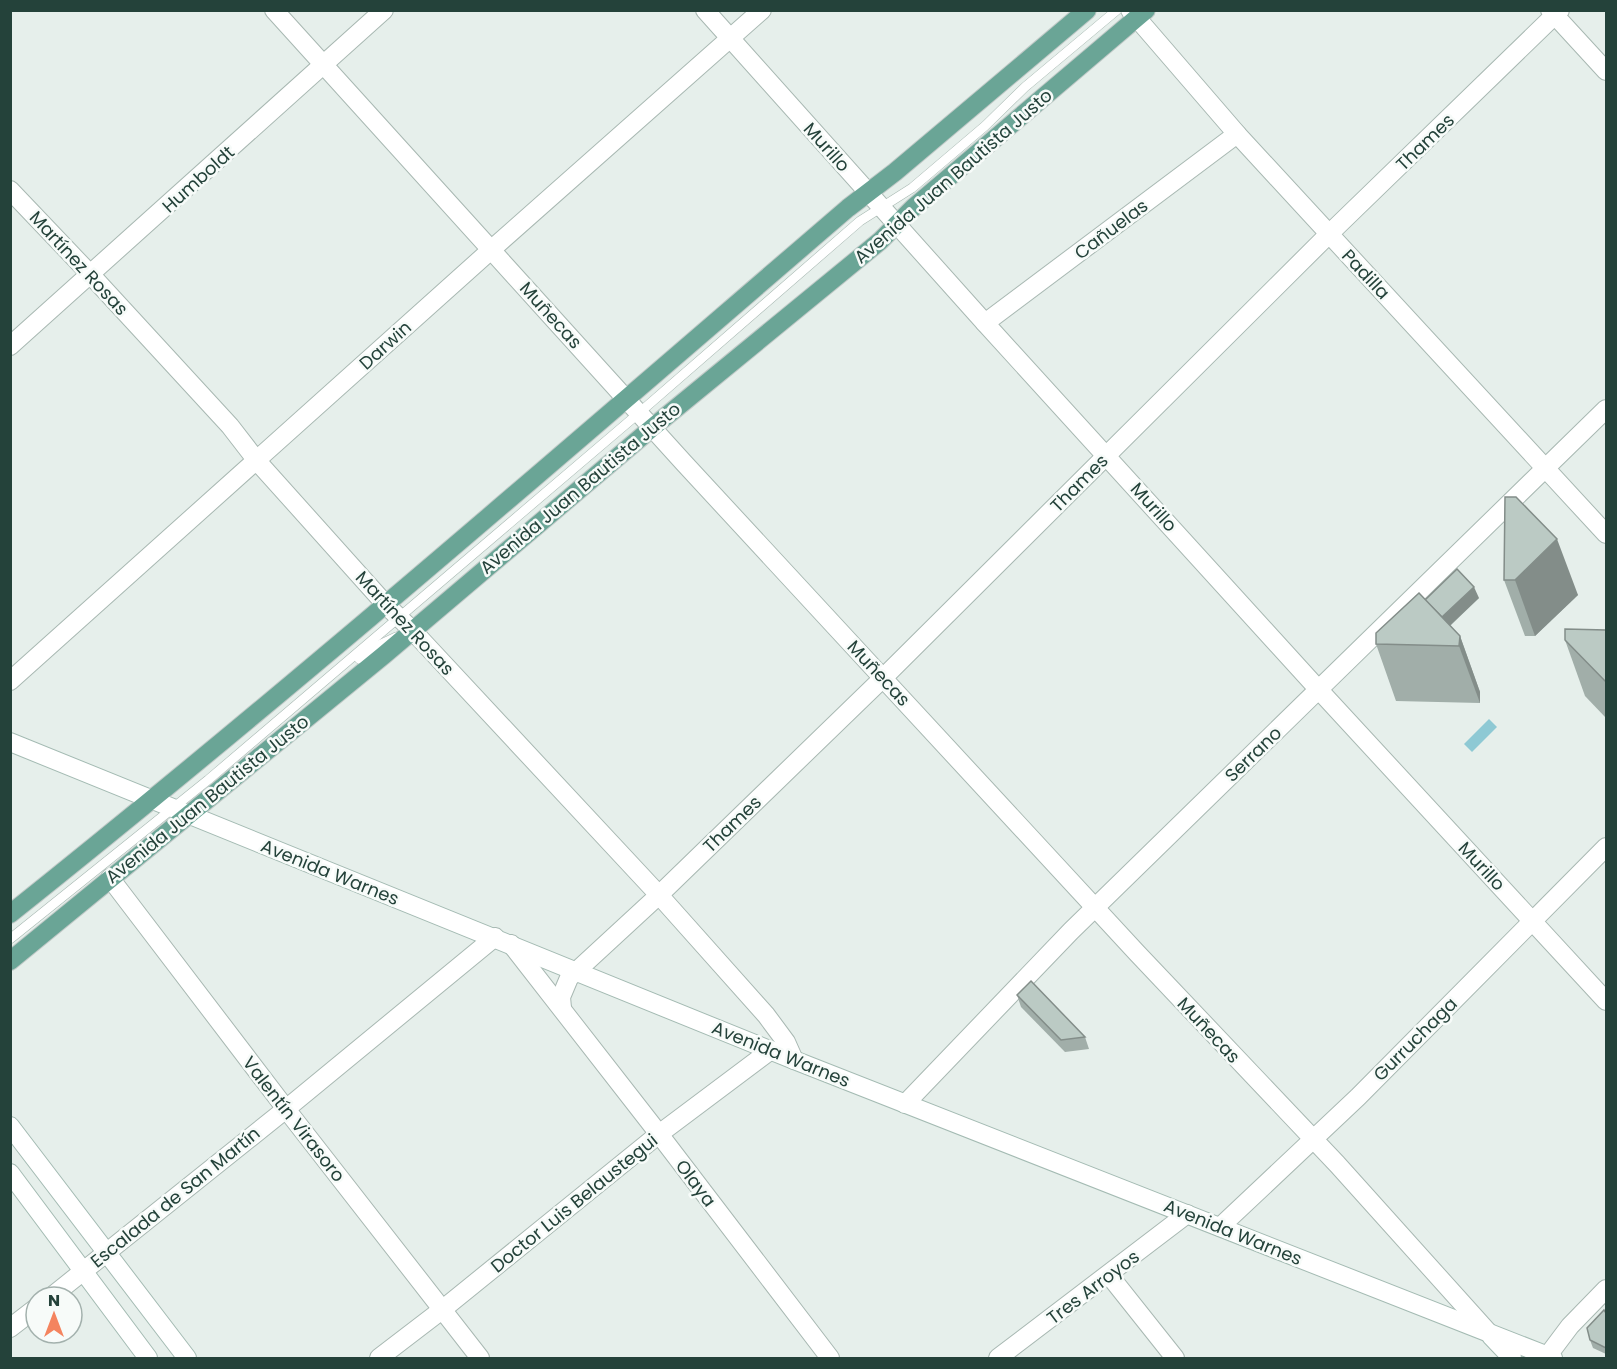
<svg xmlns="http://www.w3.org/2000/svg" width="1617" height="1369" font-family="Poppins,sans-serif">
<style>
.water{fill:#8ec9d4}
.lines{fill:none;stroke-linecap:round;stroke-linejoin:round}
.lane-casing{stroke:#a8b8b2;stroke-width:10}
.street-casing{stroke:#a8b8b2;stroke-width:20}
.secondary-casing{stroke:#a4bbb3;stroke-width:20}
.primary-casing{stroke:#c2cac8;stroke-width:20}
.lane{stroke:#fff;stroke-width:9}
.street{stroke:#fff;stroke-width:18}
.secondary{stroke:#fff;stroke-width:18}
.primary{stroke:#6aa596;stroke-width:18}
.wall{fill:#a1aea9}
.shaded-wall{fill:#838d89}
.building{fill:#bbcac4;stroke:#838d89;stroke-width:1.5}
.labels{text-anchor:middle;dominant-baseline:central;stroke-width:5;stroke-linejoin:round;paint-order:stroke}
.street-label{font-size:18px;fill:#24423a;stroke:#f7fbf9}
</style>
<rect width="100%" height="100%" fill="#e6efeb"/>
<polygon class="water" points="1489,719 1497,727 1472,752 1464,744"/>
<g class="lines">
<g class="lane-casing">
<g id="lane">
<polyline points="359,659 379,645 396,637"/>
<polyline points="10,939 208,780 639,413 860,221 912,188 985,126 1025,87 1117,10"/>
</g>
</g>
<g class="street-casing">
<g id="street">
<polyline points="274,10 684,463 1137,953 1337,1164 1488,1332"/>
<polyline points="705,10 985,323 1319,690 1606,1001"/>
<polyline points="1130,10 1237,134 1606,534"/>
<polyline points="1550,10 1606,71"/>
<polyline points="10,190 91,275 230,426 257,461 387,606 412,630 659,895 766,1015 786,1042 794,1060"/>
<polyline points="985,323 1237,134"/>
<polyline points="10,346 384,10"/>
<polyline points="10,681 492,249 762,10"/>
<polyline points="110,878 286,1109 480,1358"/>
<polyline points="511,944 659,1134 830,1358"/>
<polyline points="562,1008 561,997 569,978 659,895 883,678 1329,234 1560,10"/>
<polyline points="905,1104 1071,931 1606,409"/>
<polyline points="1220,1227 1358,1097 1606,847"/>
<polyline points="1109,1275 1175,1358"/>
<polyline points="51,1297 286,1109 495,937"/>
<polyline points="10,1328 36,1308"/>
<polyline points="379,1358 443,1309 659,1134 771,1050"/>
<polyline points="998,1358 1187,1214"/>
<polyline points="1546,1358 1570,1326 1606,1289"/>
</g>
</g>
<g class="secondary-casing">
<g id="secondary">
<polyline points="10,742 794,1060 1553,1358"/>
<polyline points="10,1126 187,1358"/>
<polyline points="10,1173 148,1358"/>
<polyline points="1491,1336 1512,1358"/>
</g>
</g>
<g class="primary-casing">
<g id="primary">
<path d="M 10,914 C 296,686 571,446 848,208 L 895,172 L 1087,10"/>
<polyline points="10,961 384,655 653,427 880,241 914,207 1146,10"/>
</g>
</g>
<use href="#lane" class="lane"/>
<use href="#street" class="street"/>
<use href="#secondary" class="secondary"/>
<use href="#primary" class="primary"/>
</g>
<g class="wall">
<polygon points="1505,497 1578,595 1535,636 1525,636 1504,580"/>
<polygon points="1479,598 1450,626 1460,636 1480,692 1480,703 1396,701 1376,644 1425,600"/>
<polygon points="1606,630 1606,718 1585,696 1565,640"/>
<polygon points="1017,995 1085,1037 1089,1049 1065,1052 1021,1007"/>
<polygon points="1606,1313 1606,1354 1593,1348 1590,1340"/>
</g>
<g class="shaded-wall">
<polygon points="1557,539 1578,595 1535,636 1515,580"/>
<polygon points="1474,587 1479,598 1443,632 1439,620"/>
<polygon points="1460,636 1480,692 1480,703 1459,646"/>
</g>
<g class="building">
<polygon points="1505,497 1516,497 1557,539 1515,580 1504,580"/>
<polygon points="1457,569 1474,587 1442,617 1425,600"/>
<polygon points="1419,593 1460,636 1459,646 1376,644 1376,633"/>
<polygon points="1565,629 1606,630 1606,682 1565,640"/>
<polygon points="1031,981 1085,1037 1061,1040 1017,995"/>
<polygon points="1604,1310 1606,1313 1606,1348 1590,1340 1587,1328"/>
</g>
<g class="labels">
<g class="street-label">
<text transform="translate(1425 142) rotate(-44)">Thames</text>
<text transform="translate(827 147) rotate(48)">Murillo</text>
<text transform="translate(953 176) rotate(-41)">Avenida Juan Bautista Justo</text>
<text transform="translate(198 179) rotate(-42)">Humboldt</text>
<text transform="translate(1111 229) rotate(-37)">Cañuelas</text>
<text transform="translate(79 263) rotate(47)">Martínez Rosas</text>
<text transform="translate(1366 274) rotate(47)">Padilla</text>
<text transform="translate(551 315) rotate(48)">Muñecas</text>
<text transform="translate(385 345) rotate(-42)">Darwin</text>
<text transform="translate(1079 483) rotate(-45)">Thames</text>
<text transform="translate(580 488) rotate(-40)">Avenida Juan Bautista Justo</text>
<text transform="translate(1154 507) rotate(48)">Murillo</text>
<text transform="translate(405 623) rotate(47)">Martínez Rosas</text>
<text transform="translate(879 673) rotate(47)">Muñecas</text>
<text transform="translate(1253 754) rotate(-44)">Serrano</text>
<text transform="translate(207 799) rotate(-39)">Avenida Juan Bautista Justo</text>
<text transform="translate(732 824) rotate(-44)">Thames</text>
<text transform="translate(1482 866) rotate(47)">Murillo</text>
<text transform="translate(330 872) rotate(22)">Avenida Warnes</text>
<text transform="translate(1209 1030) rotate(47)">Muñecas</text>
<text transform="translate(1415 1039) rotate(-45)">Gurruchaga</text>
<text transform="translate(781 1054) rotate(22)">Avenida Warnes</text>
<text transform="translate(294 1119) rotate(52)">Valentín Virasoro</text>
<text transform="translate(696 1183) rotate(53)">Olaya</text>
<text transform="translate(175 1197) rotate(-39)">Escalada de San Martín</text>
<text transform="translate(574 1203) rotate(-39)">Doctor Luis Belaustegui</text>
<text transform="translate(1233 1232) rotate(22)">Avenida Warnes</text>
<text transform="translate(1093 1287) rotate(-37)">Tres Arroyos</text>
</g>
</g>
<rect width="1617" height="1369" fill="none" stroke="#24423a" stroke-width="24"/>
<g transform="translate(54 1315)"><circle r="28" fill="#f7fbf9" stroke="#a3b1ad" stroke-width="1.5"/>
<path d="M0-4.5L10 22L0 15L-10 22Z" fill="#f4845f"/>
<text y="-9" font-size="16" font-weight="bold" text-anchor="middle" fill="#24423a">N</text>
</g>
</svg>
